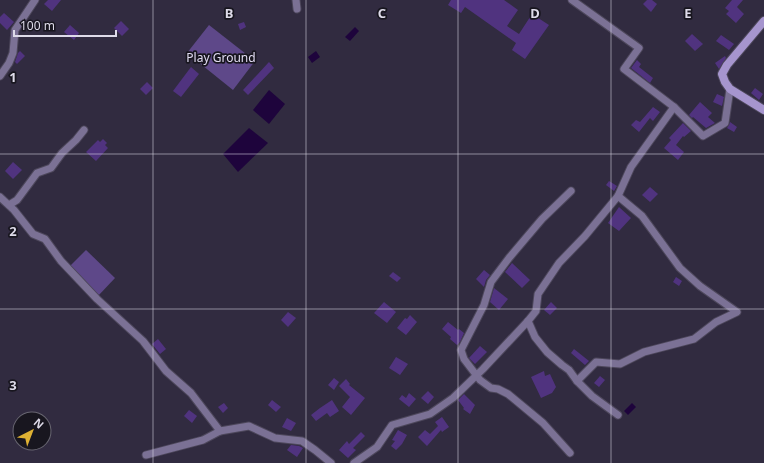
<svg xmlns="http://www.w3.org/2000/svg" width="764" height="463" font-family="'Noto Sans',sans-serif">
<style>
.green{fill:#5e4889}
.water{fill:#1e043c}
.building{fill:#50337f}
.lines{fill:none;stroke-linecap:round;stroke-linejoin:round}
.street-casing{stroke:#4d475b;stroke-width:9}
.secondary-casing{stroke:#4d475b;stroke-width:10}
.street{stroke:#7b7195;stroke-width:7}
.secondary{stroke:#a695ce;stroke-width:8}
.grid{fill:none;stroke:#dedbe9;stroke-width:1;stroke-opacity:0.55}
.labels{text-anchor:middle;dominant-baseline:central;stroke-width:3.5;stroke-linejoin:round;paint-order:stroke}
.park-label{font-size:12px;fill:#e1dbf1;stroke:#18161f}
.grid-label{font-size:13px;text-anchor:middle;font-weight:bold;fill:#dedbe9;stroke:#18161f;stroke-width:3.5;stroke-linejoin:round;paint-order:stroke}
</style>
<rect width="100%" height="100%" fill="#312b40"/>
<g class="green">
<polygon points="209,25 255,61 233,90 187,53"/>
<polygon points="86,250 115,278 98,296 69,267"/>
</g>
<g class="water">
<polygon points="355,27 359,31 350,41 345,37"/>
<polygon points="316,51 320,57 312,63 308,57"/>
<polygon points="269,90 285,104 269,124 253,110"/>
<polygon points="249,128 268,143 238,172 223,154"/>
<polygon points="632,403 636,407 628,415 624,411"/>
</g>
<g class="building">
<polygon points="48,0 61,0 52,11 44,4"/>
<polygon points="451,0 504,0 518,10 507,26 519,34 532,14 549,25 525,59 512,50 516,43 465,7 461,13 448,5"/>
<polygon points="647,0 652,0 657,4 651,12 643,4"/>
<polygon points="732,0 743,0 737,7 744,14 736,23 726,14 729,11 725,8"/>
<polygon points="4,13 14,22 7,30 0,23 0,17"/>
<polygon points="121,21 129,29 122,36 114,28"/>
<polygon points="244,22 246,27 240,30 238,24"/>
<polygon points="70,25 79,33 74,40 64,32"/>
<polygon points="692,34 703,44 695,51 685,41"/>
<polygon points="721,35 734,44 729,50 716,41"/>
<polygon points="20,51 25,56 17,64 15,62 18,53"/>
<polygon points="725,56 726,58 719,69 715,63"/>
<polygon points="637,60 641,64 639,67 653,78 650,83 631,68"/>
<polygon points="269,62 274,68 248,95 243,90"/>
<polygon points="191,67 199,74 181,97 173,91"/>
<polygon points="147,82 153,88 146,95 140,89"/>
<polygon points="755,88 763,94 759,100 751,93"/>
<polygon points="717,94 724,97 722,106 713,102"/>
<polygon points="700,102 712,113 708,117 715,123 706,128 693,117 692,118 689,115"/>
<polygon points="653,107 660,112 653,121 650,118 639,132 631,125 636,120 640,122"/>
<polygon points="730,122 737,127 734,132 727,128 729,125"/>
<polygon points="683,123 691,131 684,137 683,136 676,145 684,152 678,160 664,148 671,140 669,138"/>
<polygon points="103,139 107,143 105,145 108,148 96,161 86,152 98,140 100,142"/>
<polygon points="13,162 22,170 13,179 5,171"/>
<polygon points="609,181 617,186 614,191 606,185"/>
<polygon points="650,187 658,194 650,202 642,195"/>
<polygon points="619,207 631,218 619,231 608,223"/>
<polygon points="512,263 530,280 522,288 505,272"/>
<polygon points="484,270 490,275 486,280 484,287 476,279"/>
<polygon points="393,272 401,278 397,282 389,276"/>
<polygon points="676,277 682,281 679,286 673,282"/>
<polygon points="494,288 508,299 499,310 490,302"/>
<polygon points="384,302 396,312 387,323 374,313"/>
<polygon points="551,302 557,308 550,315 544,310"/>
<polygon points="288,312 296,318 288,327 281,320"/>
<polygon points="410,315 417,322 406,335 397,328 405,318 407,319"/>
<polygon points="448,322 458,330 459,329 464,333 460,342 457,345 450,339 451,337 442,329"/>
<polygon points="158,339 166,349 160,354 152,344"/>
<polygon points="480,346 487,352 475,364 469,358"/>
<polygon points="574,349 589,361 585,365 571,353"/>
<polygon points="396,357 408,364 400,375 389,368"/>
<polygon points="544,371 545,376 550,374 556,387 552,393 541,398 531,377"/>
<polygon points="600,376 605,380 599,387 594,383"/>
<polygon points="334,378 339,382 334,390 328,385"/>
<polygon points="346,379 350,384 349,385 365,398 351,415 342,407 350,397 339,386"/>
<polygon points="428,391 434,397 428,404 421,398"/>
<polygon points="409,393 416,399 409,407 399,399 402,395 406,398"/>
<polygon points="464,394 475,405 470,414 463,409 464,408 458,400"/>
<polygon points="272,400 281,407 276,412 268,405"/>
<polygon points="332,400 339,411 330,417 327,413 316,421 311,415 320,408"/>
<polygon points="224,403 228,408 223,413 218,407"/>
<polygon points="189,410 197,416 192,423 184,416"/>
<polygon points="442,417 449,427 442,432 441,430 427,446 418,437 425,430 430,434 438,426 435,422"/>
<polygon points="287,418 296,423 291,431 282,427"/>
<polygon points="398,430 407,435 402,444 396,450 391,446 395,441 392,440"/>
<polygon points="361,432 365,436 353,448 356,450 348,458 339,450 347,441 349,444"/>
<polygon points="291,445 299,446 303,448 297,457 287,450"/>
</g>
<g class="lines">
<g class="street-casing">
<g id="street">
<polyline points="296,0 297,9"/>
<polyline points="572,0 639,48 624,69 674,107 703,136 725,123 730,89"/>
<polyline points="0,76 9,63 13,53 15,30 35,0"/>
<polyline points="0,197 14,210 33,234 45,239 61,261 97,299 143,341 166,371 191,393 220,431 249,426 275,438 302,441 315,450 331,463"/>
<polyline points="9,205 17,200 37,173 51,168 62,153 76,140 84,130"/>
<polyline points="528,321 535,337 547,352 562,365 569,370 577,381 592,396 618,415"/>
<polyline points="577,381 596,362 620,364 644,352 694,339 716,322 737,312 700,286 680,268 642,216 618,196"/>
<polyline points="570,453 543,423 508,394 498,389 491,388 480,380 464,359 461,350 484,305 491,282 509,258 542,219 571,191"/>
<polyline points="146,455 203,440 220,431"/>
<polyline points="354,463 377,447 392,425 430,414 453,398 483,369 528,321 536,311 538,294 559,263 585,236 618,196 631,167 674,107"/>
</g>
</g>
<g class="secondary-casing">
<polyline id="secondary" points="764,21 727,65 722,74 725,82 730,89 764,110"/>
</g>
<use href="#street" class="street"/>
<use href="#secondary" class="secondary"/>
</g>
<path class="grid" d="M 153,0 L 153,463M 306,0 L 306,463M 458,0 L 458,463M 611,0 L 611,463M 0,154 L 764,154M 0,309 L 764,309"/>
<g class="labels">
<g class="park-label">
<text x="221" y="57">Play Ground</text>
</g>
</g>
<g class="grid-label">
<text x="229" y="18">B</text>
<text x="382" y="18">C</text>
<text x="535" y="18">D</text>
<text x="688" y="18">E</text>
<text x="13" y="82">1</text>
<text x="13" y="236">2</text>
<text x="13" y="390">3</text>
</g>
<g transform="translate(32 431) rotate(42)"><circle r="19" fill="#18161f" stroke="#676570"/>
<path d="M0-3L7 15L0 10L-7 15Z" fill="#deb133"/>
<text y="-6" font-size="11" font-weight="bold" text-anchor="middle" fill="#dedbe9">N</text>
</g>
<path d="M14 30v6h102v-6" fill="none" stroke="#dedbe9" stroke-width="2"/>
<text x="20" y="30" font-size="12" fill="#dedbe9" stroke="#18161f" stroke-width="3" paint-order="stroke">100 m</text>
</svg>
